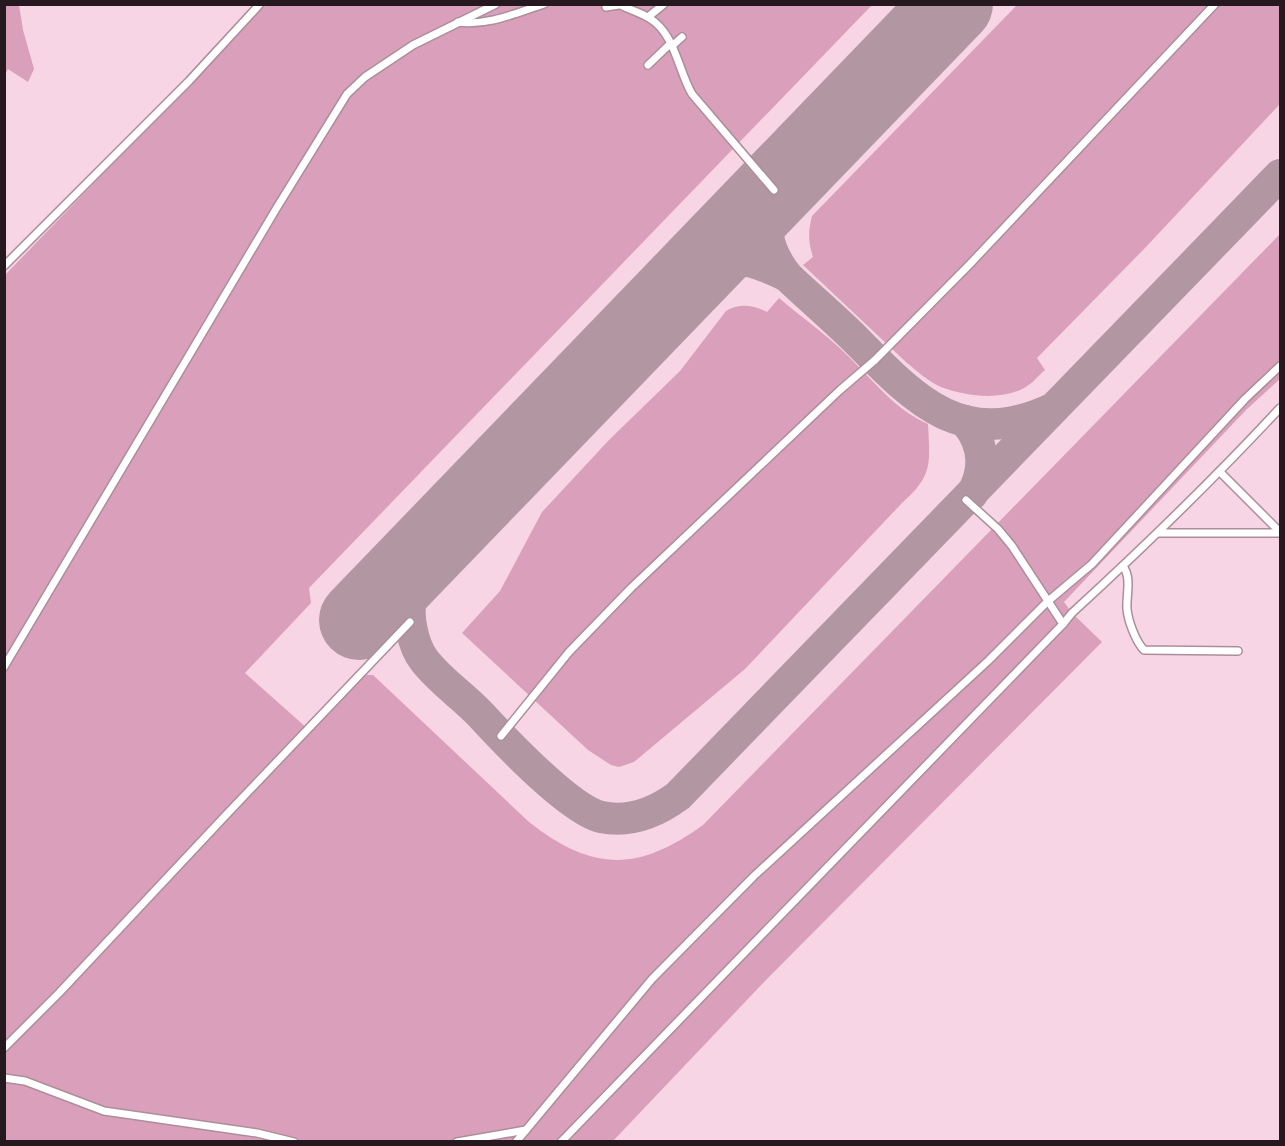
<svg xmlns="http://www.w3.org/2000/svg" width="1285" height="1146" font-family="'Fira Sans',sans-serif">
<style>
.green{fill:#daa0bb}
.lines{fill:none;stroke-linecap:round;stroke-linejoin:round}
.taxiway{stroke:#b297a3;stroke-width:32}
.runway{stroke:#b297a3;stroke-width:80}
.service-casing{stroke:#ac8d9b;stroke-width:10}
.service{stroke:#fff;stroke-width:7}
</style>
<rect width="100%" height="100%" fill="#f7d5e4"/>
<g class="green">
<polygon points="5,4 19,5 23,30 34,69 28,82 8,69 5,75"/>
<path d="M 266,5 L 872,5 L 309,588 L 311,603 L 245,673 L 308,729 L 357,675 L 373,675 L 529,822 C 593,872 638,872 703,825 L 1280,234 L 1280,379 L 1246,410 L 1064,602 L 1072,613 L 1102,642 L 765,981 L 613,1141 L 5,1141 L 4,276 Z"/>
<path d="M 1017,5 L 1280,5 L 1280,104 L 1145,248 L 1037,358 L 1045,370 C 1038,376 1032,384 1024,388 C 1001,401 964,396 941,387 C 929,382 917,371 907,363 L 803,265 L 813,257 C 808,241 808,232 812,216 Z"/>
<path d="M 779,298 C 801,317 826,334 847,355 C 873,380 894,409 928,424 C 930,464 933,475 902,503 L 745,669 L 634,762 L 619,767 L 611,765 L 588,750 L 462,633 L 500,591 L 542,512 L 609,440 L 680,371 L 726,311 C 740,303 753,305 767,312 Z"/>
</g>
<g class="lines">
<g class="taxiway">
<path d="M 779,185 L 769,191 C 764,226 765,248 787,276 C 810,298 835,319 858,342 C 917,402 963,450 1052,409"/>
<path d="M 691,276 L 697,265 C 729,251 757,261 787,276"/>
<path d="M 965,421 C 984,443 987,468 972,494"/>
<path d="M 432,544 C 417,572 404,599 412,631 C 414,641 418,652 424,660 C 440,681 462,695 480,714 C 504,740 569,809 601,817 C 630,823 655,813 678,796 L 1280,175"/>
</g>
<polyline class="runway" points="359,620 953,4"/>
<g class="service-casing">
<g id="service">
<path d="M 619,4 C 629,10 640,12 649,18 C 675,33 678,70 692,94 L 774,190"/>
<polyline points="606,7 619,5"/>
<polyline points="648,17 664,4"/>
<path d="M 458,22 C 488,26 516,13 544,4"/>
<polyline points="672,46 682,37"/>
<polyline points="648,65 670,44"/>
<polyline points="4,266 189,81 260,4"/>
<polyline points="1220,472 1280,532"/>
<polyline points="966,500 998,529 1012,546 1063,624"/>
<polyline points="1159,533 1280,533"/>
<path d="M 1123,566 C 1132,578 1126,595 1127,609 C 1128,621 1136,642 1144,650 L 1238,651"/>
<polyline points="4,667 276,209 347,94 365,77 413,45 496,4"/>
<polyline points="501,736 569,652 631,588 840,390 875,360 970,264 1215,4"/>
<polyline points="4,1048 59,993 226,815 410,622"/>
<polyline points="4,1078 25,1081 104,1111 257,1133 294,1142"/>
<polyline points="457,1142 526,1130"/>
<polyline points="516,1142 652,979 754,876 988,661 1047,602 1092,564 1245,399 1280,366"/>
<path d="M 561,1142 L 1063,624 L 1072,613 C 1144,547 1214,479 1280,408"/>
</g>
</g>
<use href="#service" class="service"/>
</g>
<rect width="1285" height="1146" fill="none" stroke="#25191f" stroke-width="12"/>
</svg>
